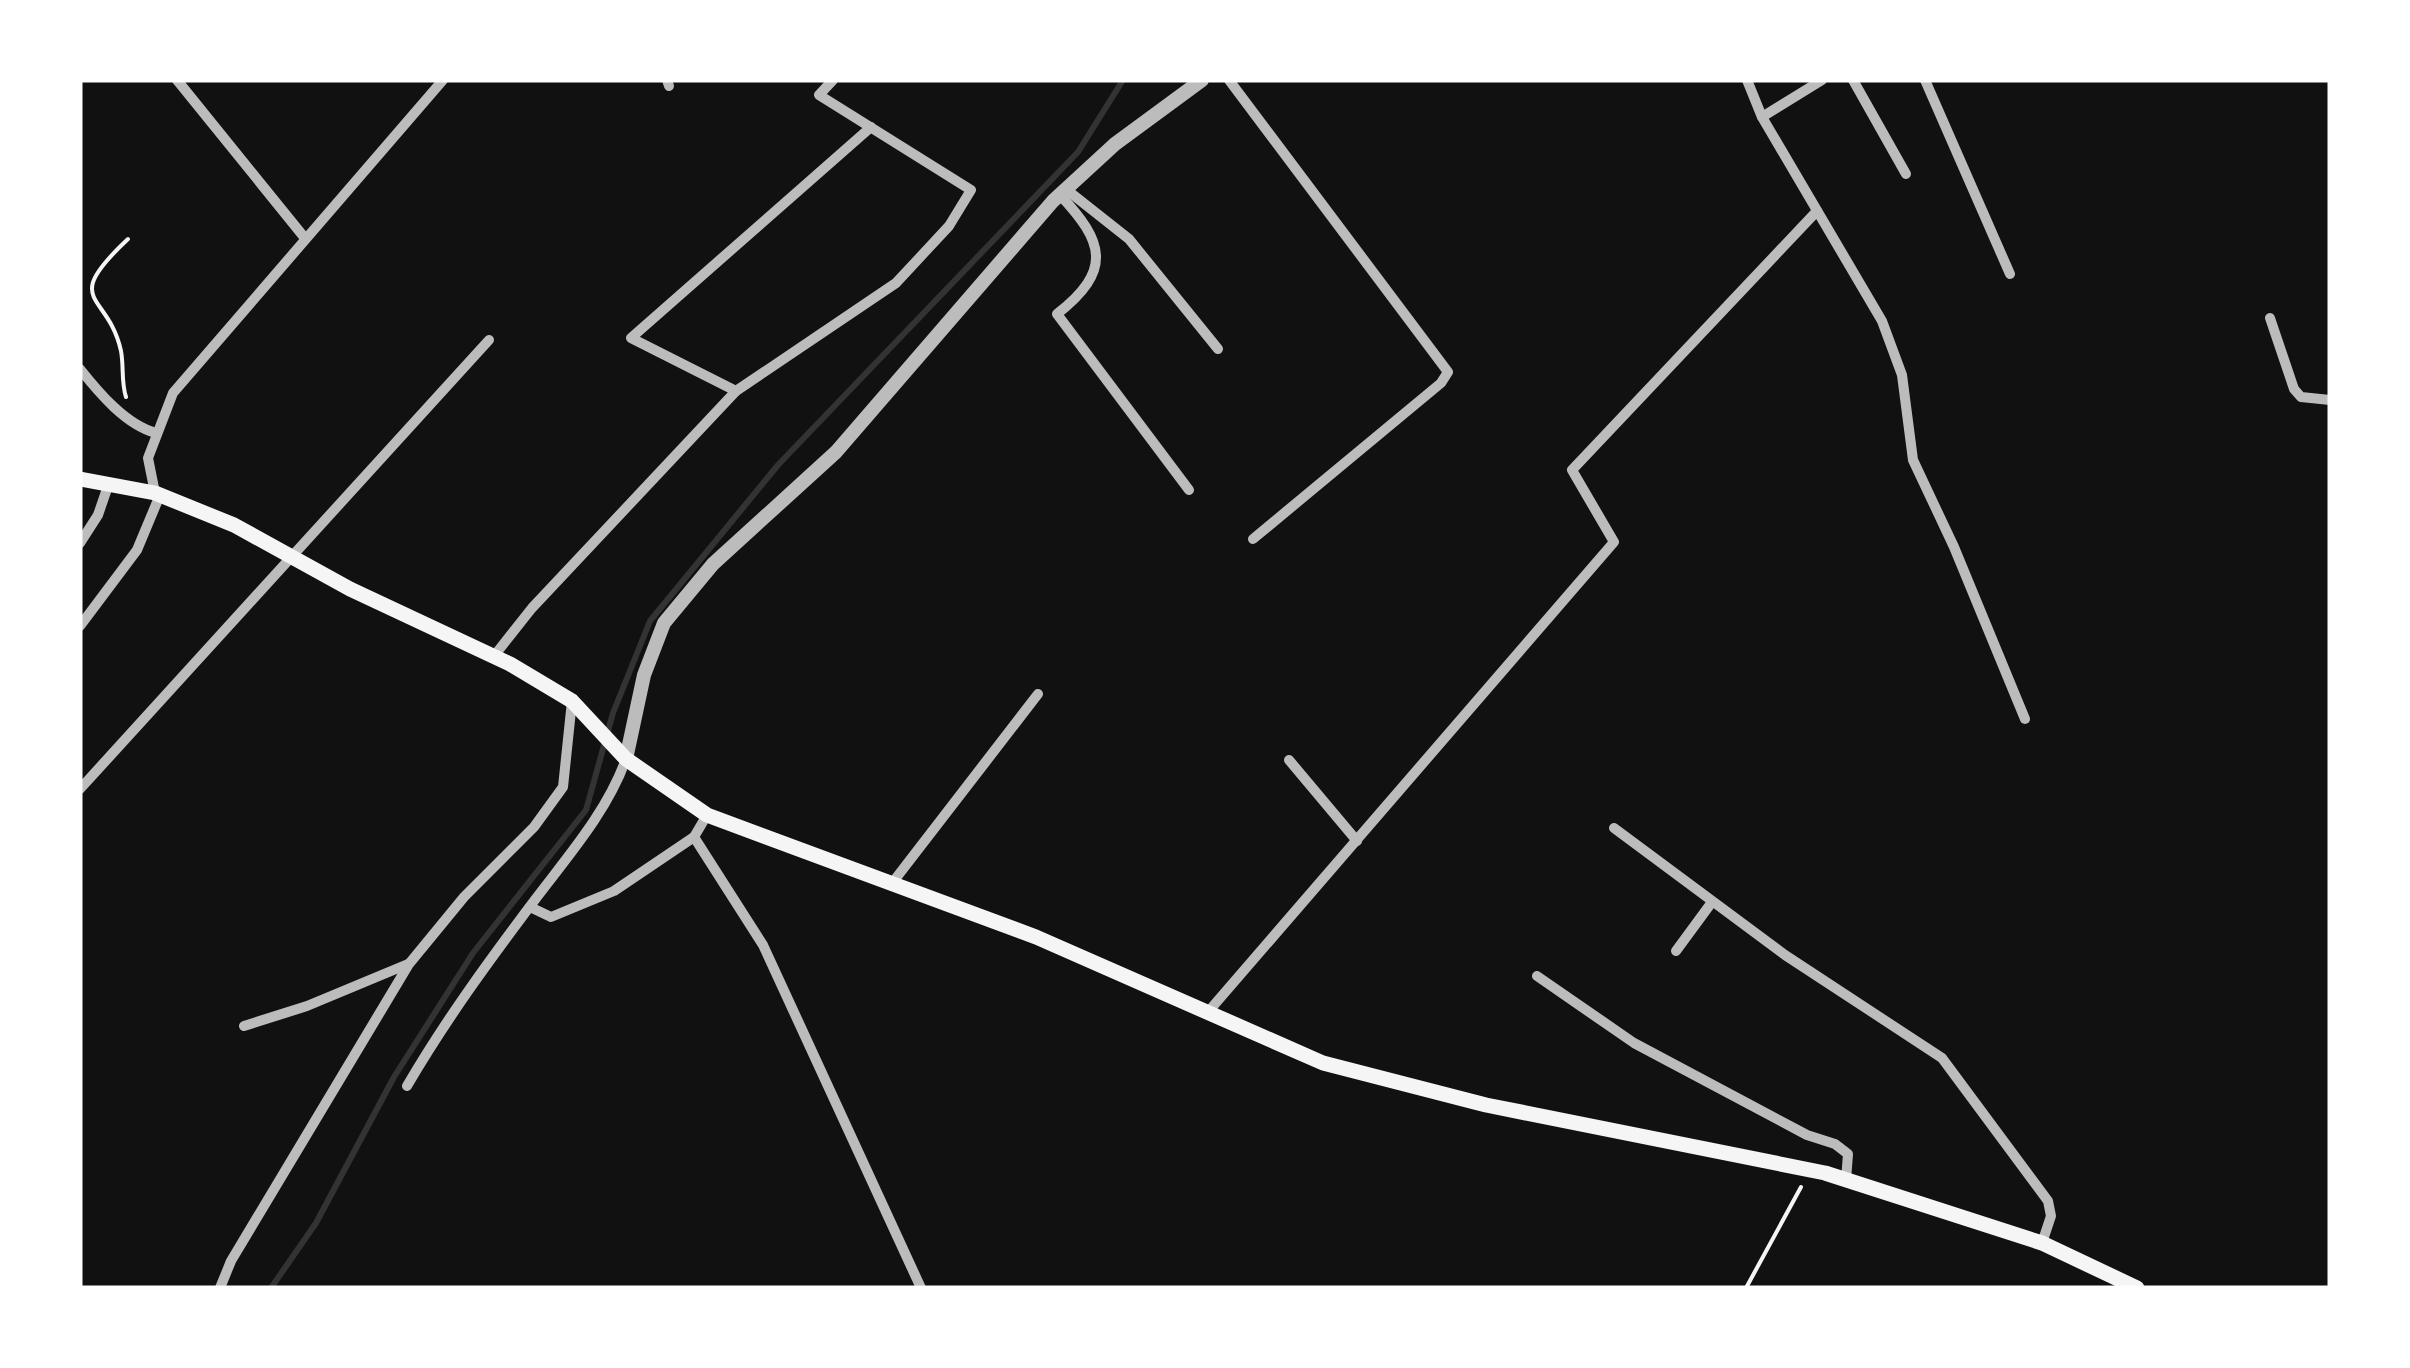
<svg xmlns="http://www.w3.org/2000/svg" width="2410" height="1368" font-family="'DejaVu Sans',sans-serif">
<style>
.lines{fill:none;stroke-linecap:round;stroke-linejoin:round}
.stream{stroke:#333;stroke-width:6}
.path{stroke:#f5f5f5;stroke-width:4}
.minor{stroke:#bcbcbc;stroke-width:10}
.tertiary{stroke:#bcbcbc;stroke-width:14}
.secondary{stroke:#f5f5f5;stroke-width:15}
</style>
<rect width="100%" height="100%" fill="#111"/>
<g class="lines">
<polyline class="stream" points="271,1288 316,1223 394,1077 473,953 586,810 613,713 650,621 778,465 1078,152 1123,80"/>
<g class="path">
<path d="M 126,397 C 121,382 124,367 121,351 C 108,291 59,304 128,239"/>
<polyline points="1746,1288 1801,1187"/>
</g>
<g class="minor">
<polyline points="177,80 304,237"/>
<polyline points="667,80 669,86"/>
<polyline points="1229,80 1448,372 1441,383 1253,539"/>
<polyline points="1747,80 1762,117 1882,321 1902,375 1913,460 1954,547 2025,719"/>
<polyline points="1853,80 1906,174"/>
<polyline points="1925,80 2010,274"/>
<polyline points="1762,117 1822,80"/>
<polyline points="1067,190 1129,239 1218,349"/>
<path d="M 1060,195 C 1104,242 1113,270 1057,314 L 1189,490"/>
<polyline points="2270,318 2294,389 2301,397 2330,400"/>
<path d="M 80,369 C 99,393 126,425 156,433"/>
<polyline points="736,391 631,338 871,127"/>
<polyline points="155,493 148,458 173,393 443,80"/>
<polyline points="80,543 98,515 109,483"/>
<polyline points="80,626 137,550 160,495"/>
<polyline points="494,656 532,608 736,391 896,283 949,226 971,190 819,95 833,80"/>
<polyline points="1289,760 1357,841"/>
<polyline points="80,789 489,340"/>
<polyline points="707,815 694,837 763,945 921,1288"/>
<polyline points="1614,828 1785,955 1942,1058 2048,1201 2051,1216 2042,1243"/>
<polyline points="893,882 1038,694"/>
<polyline points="530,907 551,917 614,891 694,837"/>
<polyline points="1676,951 1712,902"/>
<polyline points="1537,976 1634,1043 1807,1135 1835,1144 1848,1154 1846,1180"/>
<polyline points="1208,1012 1614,542 1572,470 1817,211"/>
<polyline points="244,1026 307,1006 408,964"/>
<path d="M 407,1086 C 445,1021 488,962 534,901 C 568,856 607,812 626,759"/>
<polyline points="220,1288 231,1261 409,964 464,897 534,827 563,787 572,701"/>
</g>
<polyline class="tertiary" points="626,759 644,675 664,623 713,564 836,452 1053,201 1115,144 1202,80"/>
<polyline class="secondary" points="80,479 155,493 234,525 350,589 510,664 572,701 626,759 707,815 1036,937 1323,1063 1486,1105 1825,1173 2042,1243 2137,1288"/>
</g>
<rect width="2410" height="1368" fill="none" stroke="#ffffff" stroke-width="165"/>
</svg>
